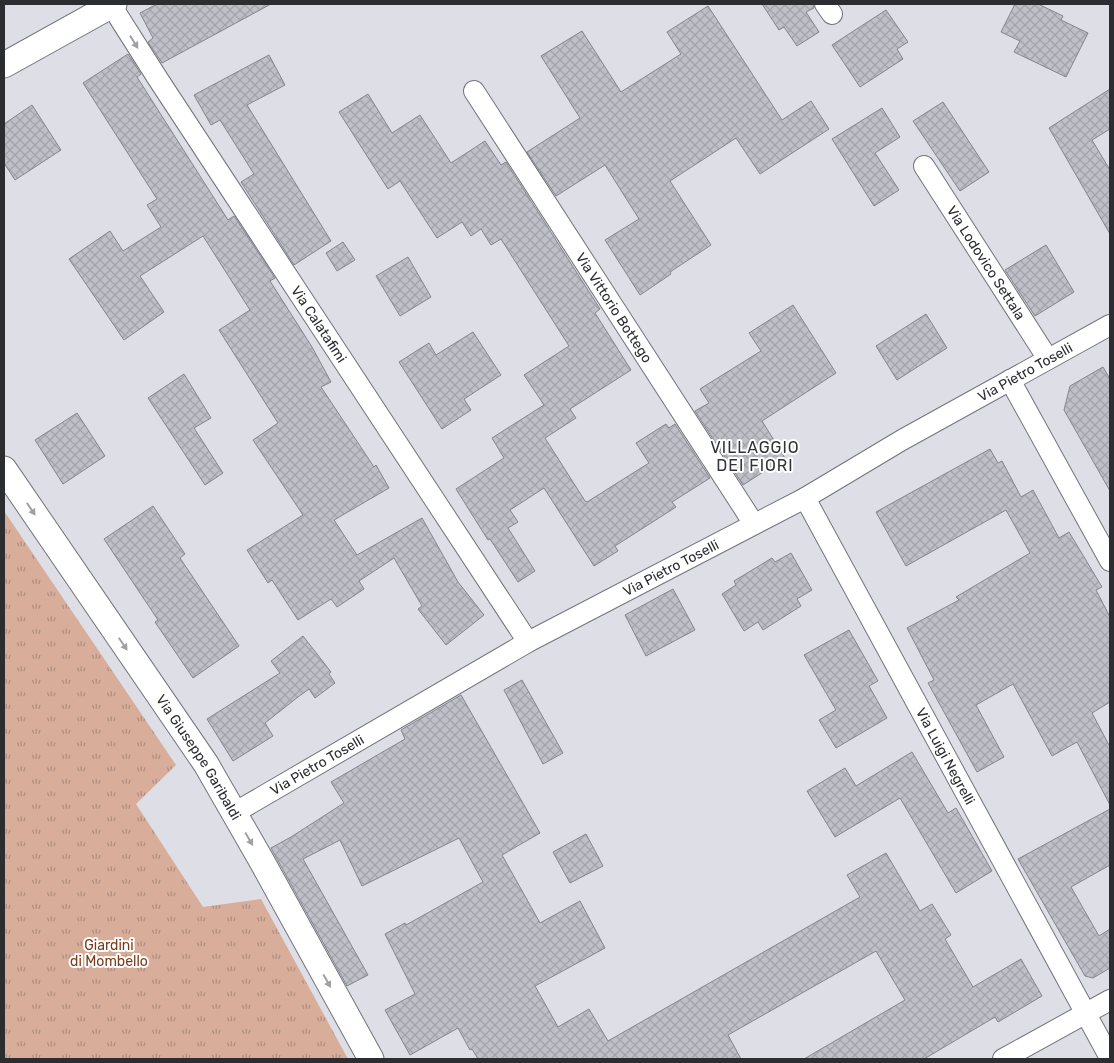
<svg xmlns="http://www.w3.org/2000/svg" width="1114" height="1063" font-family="Rubik,sans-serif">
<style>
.park{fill:url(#park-tufts)}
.building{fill:url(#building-cross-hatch);stroke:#84858d}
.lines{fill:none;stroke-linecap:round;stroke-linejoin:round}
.minor-casing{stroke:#73747b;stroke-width:22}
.tertiary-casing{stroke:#73747b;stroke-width:27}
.minor{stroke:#fff;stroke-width:20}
.tertiary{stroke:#fff;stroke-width:25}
.oneway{fill:#a0a0a2}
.labels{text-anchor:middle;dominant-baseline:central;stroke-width:4;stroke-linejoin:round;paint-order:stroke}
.street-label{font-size:14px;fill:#2c2d30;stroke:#fff}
.park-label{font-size:14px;fill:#7b3b1b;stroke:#fff}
.quarter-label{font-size:16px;letter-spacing:1px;fill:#313238;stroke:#fff}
</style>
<defs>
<pattern id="park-tufts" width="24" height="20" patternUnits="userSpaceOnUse" patternTransform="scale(1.25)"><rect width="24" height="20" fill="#d8ae9b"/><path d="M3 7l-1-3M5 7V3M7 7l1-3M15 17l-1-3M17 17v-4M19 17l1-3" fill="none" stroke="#af8e7f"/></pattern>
<pattern id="building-cross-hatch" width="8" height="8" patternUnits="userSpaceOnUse" patternTransform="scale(1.25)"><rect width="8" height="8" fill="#bebfc7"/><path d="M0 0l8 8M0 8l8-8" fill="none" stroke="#a3a4ab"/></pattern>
</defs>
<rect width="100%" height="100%" fill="#dddee6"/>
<polygon class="park" points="4,511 176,765 136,804 203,907 261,899 348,1059 4,1059"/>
<g class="building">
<polygon points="157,4 271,4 162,63 148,42 153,38 140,13"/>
<polygon points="762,4 813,4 814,8 806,12 819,32 797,46 784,27 779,30"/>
<polygon points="1015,4 1038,4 1063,16 1061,20 1088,33 1066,77 1014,52 1020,41 1001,32"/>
<polygon points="708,6 782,120 811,101 829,129 760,174 736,138 670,181 711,245 670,272 671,274 640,295 605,240 639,219 605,165 556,196 527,152 580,118 541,56 582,31 621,92 681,54 667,32"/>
<polygon points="886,10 908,42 897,49 903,59 860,87 832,45"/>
<polygon points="128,54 141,74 137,77 228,220 234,216 275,278 270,281 312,347 331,382 321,387 374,467 376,465 389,488 334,520 357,555 422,518 458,582 484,615 446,645 418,609 422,606 394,558 359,581 364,589 337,607 331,599 298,620 272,580 268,583 247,550 303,515 253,440 278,423 219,330 250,310 203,236 140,276 164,312 124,340 69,259 110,231 123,251 161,227 147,205 157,199 83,83"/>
<polygon points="269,55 285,85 247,105 331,241 294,265 241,182 254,174 220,120 211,125 194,95"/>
<polygon points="1110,89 1110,129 1092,140 1110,170 1110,234 1049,128"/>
<polygon points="368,94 392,133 420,115 451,163 485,141 501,165 506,162 600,309 595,313 631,370 570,409 576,418 545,438 585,501 587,502 649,463 636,443 666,424 669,428 675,424 710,478 672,502 676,507 615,546 618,551 594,566 544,488 510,510 518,522 508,528 535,571 518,582 490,539 488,540 456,489 504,458 492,438 544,405 524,375 569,346 501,239 491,245 481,229 471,236 462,222 437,238 400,181 388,189 339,112"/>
<polygon points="943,102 989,172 960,191 913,121"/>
<polygon points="32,105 61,150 15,180 4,163 4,124"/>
<polygon points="882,108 900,137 875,153 899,190 874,206 832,139"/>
<polygon points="343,242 355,260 337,271 326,253"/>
<polygon points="1046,245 1074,292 1035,316 1005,270"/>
<polygon points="408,257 431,297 400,316 376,276"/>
<polygon points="793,305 836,373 762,421 785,458 743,485 695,411 709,403 700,389 761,351 749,333"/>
<polygon points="926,314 947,348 897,380 876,346"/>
<polygon points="473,332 501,375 464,399 471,410 442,429 399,362 429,343 436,355"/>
<polygon points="1103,367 1110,379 1110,491 1064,410 1070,386"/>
<polygon points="184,374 211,418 194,428 223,473 205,485 148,398"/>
<polygon points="77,413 105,456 63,484 35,440"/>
<polygon points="990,449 998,463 1002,461 1021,497 1033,490 1059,538 1069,532 1102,587 1096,590 1110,617 1110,702 1092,713 1110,747 1110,805 1077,742 1052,756 1013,684 976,705 1004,757 977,772 928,683 934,680 907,628 959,600 956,597 1030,553 1006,510 906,566 876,512"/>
<polygon points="153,506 185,554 180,558 239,646 193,678 155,622 158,620 104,539"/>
<polygon points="791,553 812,590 797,599 801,606 763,630 758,622 744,631 722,594 736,585 734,581 772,558 775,562"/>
<polygon points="673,589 695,630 646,656 625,615"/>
<polygon points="849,630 878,681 869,686 887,718 836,748 819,720 836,710 804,655"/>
<polygon points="303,636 331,672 329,674 335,683 315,698 309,689 298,697 265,723 273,736 233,761 207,719 280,673 271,661"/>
<polygon points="522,680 563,753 543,764 504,690"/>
<polygon points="461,695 540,833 502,855 540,923 580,901 605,948 535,986 558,1027 589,1009 608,1041 860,897 847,875 886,853 920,911 932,904 951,935 945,939 973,987 1021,959 1042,996 998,1022 995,1017 924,1059 804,1059 905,1000 876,951 728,1035 741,1059 478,1059 472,1049 470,1050 458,1028 410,1055 385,1010 415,994 385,934 405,923 406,925 483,882 459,838 362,886 340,840 303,859 368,975 347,986 271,848 291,837 344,803 331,782 405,739 401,730"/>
<polygon points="912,752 948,813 956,808 992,871 956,893 900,798 835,837 807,791 845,768 856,786"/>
<polygon points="1110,809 1110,865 1071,887 1099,936 1110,929 1110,968 1093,978 1085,976 1018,859"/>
<polygon points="586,834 603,866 570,883 553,852"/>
</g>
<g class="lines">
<g class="minor-casing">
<g id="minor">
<polyline points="825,4 832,14"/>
<path id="s1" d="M 111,5 L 158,79 L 528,642"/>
<path id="s2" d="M 474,91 L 754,524"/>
<path id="s3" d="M 924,166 L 1048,359"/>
<polyline points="1010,380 1110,561"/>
<path id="s4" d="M 805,498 L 1110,1058"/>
<path id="s5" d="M 234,813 L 528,642 L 805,498 L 902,440 L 1110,325"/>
<polyline points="1003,1059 1110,1000"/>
</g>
</g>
<g class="tertiary-casing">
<g id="tertiary">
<polyline points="4,65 114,4"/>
<path id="s6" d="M 4,469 L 206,764 L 260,858 L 371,1059"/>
</g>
</g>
<use href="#minor" class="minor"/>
<use href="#tertiary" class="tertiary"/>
</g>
<defs><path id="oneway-solid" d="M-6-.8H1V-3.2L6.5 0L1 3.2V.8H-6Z" transform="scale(1.25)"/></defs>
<g class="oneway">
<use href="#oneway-solid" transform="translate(134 42) rotate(58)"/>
<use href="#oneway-solid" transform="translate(31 509) rotate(56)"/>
<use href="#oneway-solid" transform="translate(123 644) rotate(56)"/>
<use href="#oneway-solid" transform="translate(249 839) rotate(60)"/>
<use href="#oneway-solid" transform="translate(327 981) rotate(61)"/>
</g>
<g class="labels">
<g class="street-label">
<text stroke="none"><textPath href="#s3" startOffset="115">Via Lodovico Settala</textPath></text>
<text stroke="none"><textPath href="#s2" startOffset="258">Via Vittorio Bottego</textPath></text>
<text stroke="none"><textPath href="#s1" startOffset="381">Via Calatafimi</textPath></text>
<text stroke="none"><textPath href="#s5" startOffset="906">Via Pietro Toselli</textPath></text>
<text stroke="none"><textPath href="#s5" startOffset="501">Via Pietro Toselli</textPath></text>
<text stroke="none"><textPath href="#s4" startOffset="294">Via Luigi Negrelli</textPath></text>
<text stroke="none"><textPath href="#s6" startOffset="348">Via Giuseppe Garibaldi</textPath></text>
<text stroke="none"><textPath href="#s5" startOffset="96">Via Pietro Toselli</textPath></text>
</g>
<g class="park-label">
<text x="109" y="945">Giardini<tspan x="109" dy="16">di Mombello</tspan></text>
</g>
<g class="quarter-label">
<text x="755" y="447">VILLAGGIO<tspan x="755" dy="18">DEI FIORI</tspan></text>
</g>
</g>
<rect width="1114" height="1063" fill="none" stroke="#2c2d30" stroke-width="10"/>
</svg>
